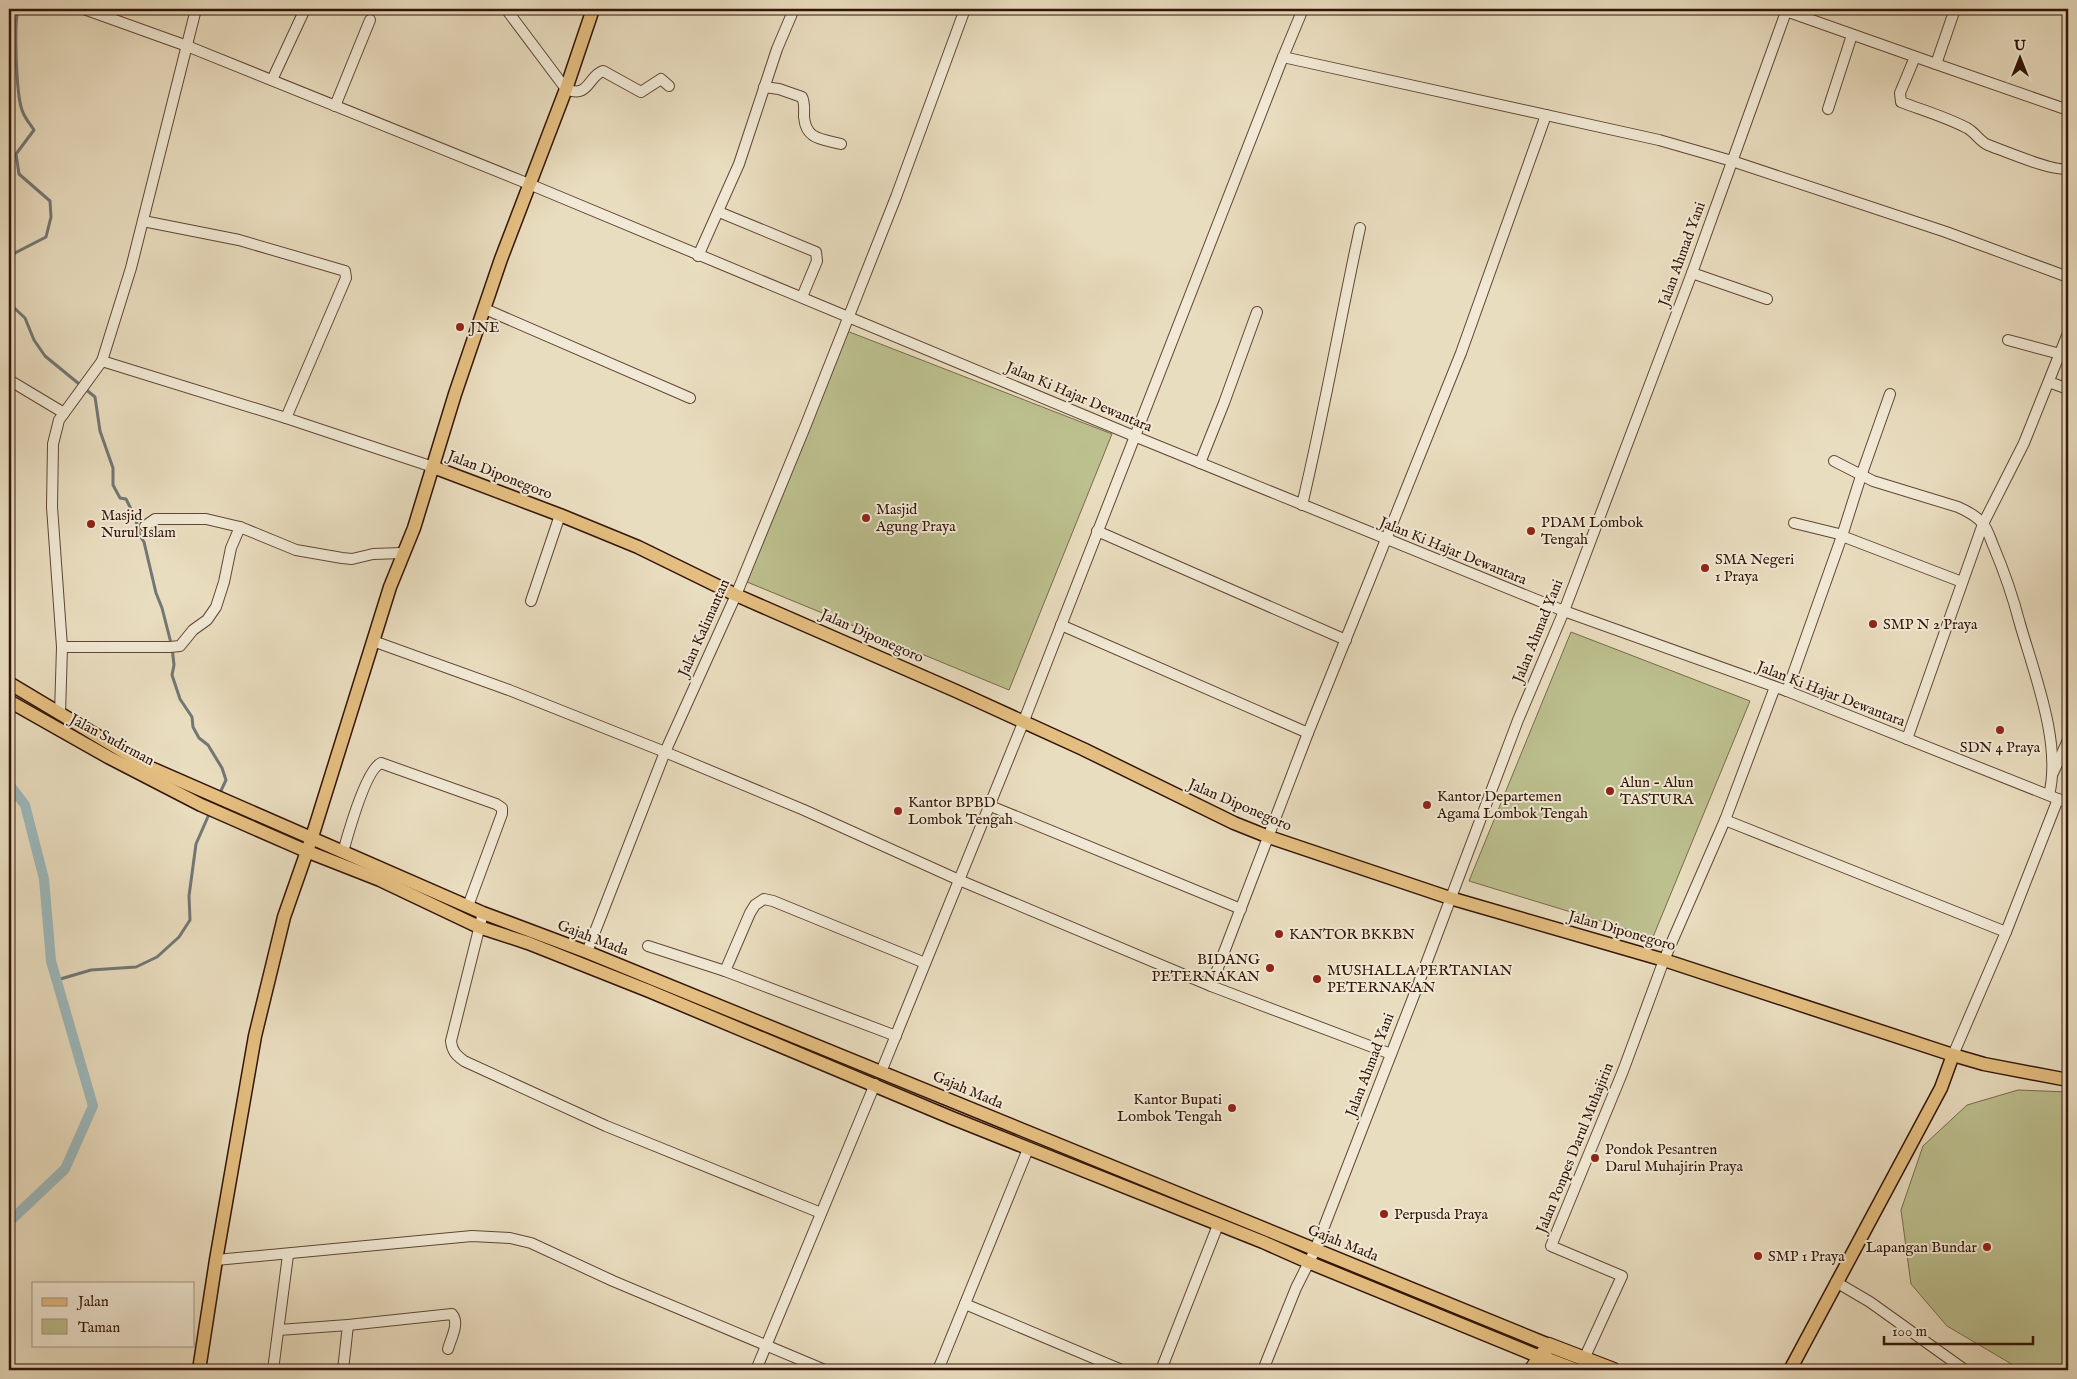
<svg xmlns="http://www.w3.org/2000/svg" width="2077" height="1379" font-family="'IM FELL English',serif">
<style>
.green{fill:#bcbf8e;stroke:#786a4b}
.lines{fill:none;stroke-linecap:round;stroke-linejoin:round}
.stream{stroke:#727775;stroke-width:3}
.canal{stroke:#9cb9bd;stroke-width:10}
.minor-casing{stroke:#604636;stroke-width:12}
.major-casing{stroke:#331408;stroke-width:15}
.highway-casing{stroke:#331408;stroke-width:16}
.minor{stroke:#f1e9d5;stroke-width:10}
.major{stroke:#e4be80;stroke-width:12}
.highway{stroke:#e4be80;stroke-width:14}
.poi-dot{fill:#8f2418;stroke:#f1e9d5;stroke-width:2}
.labels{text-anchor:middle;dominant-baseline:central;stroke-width:4;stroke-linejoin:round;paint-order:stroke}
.street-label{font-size:15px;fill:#331408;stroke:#f1e9d5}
.poi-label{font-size:15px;fill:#331408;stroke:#f1e9d5;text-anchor:start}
</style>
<rect width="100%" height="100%" fill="#e9ddbf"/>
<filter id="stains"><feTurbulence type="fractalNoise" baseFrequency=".004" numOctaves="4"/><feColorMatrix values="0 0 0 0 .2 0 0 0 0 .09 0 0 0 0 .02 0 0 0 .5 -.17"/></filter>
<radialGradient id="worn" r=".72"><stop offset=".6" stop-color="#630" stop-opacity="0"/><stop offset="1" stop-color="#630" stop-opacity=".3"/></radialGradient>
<g class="green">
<polygon points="847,331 1112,434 1009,690 747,582"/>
<polygon points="1571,632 1750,701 1653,937 1469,881"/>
<polygon points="2018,1090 2068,1092 2068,1370 2020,1369 1947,1326 1911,1284 1901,1210 1923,1146 1967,1105"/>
</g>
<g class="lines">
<g class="stream">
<path d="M 9,256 L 46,237 L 51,217 L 50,201 L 19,174 L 16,154 L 34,130 C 30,124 24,117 22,110 C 16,93 14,25 18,9"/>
<polyline points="9,303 25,318 34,340 45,356 95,397 100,431 113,468 113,485 120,498 126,499 135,517 140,536 144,542 156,593 162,608 172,647 174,665 172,675 180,699 192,717 193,727 199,738 208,745 222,768 226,780 219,795"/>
<polyline points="57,980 91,970 136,967 157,957 179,937 190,920 189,896 196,844 210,812"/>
</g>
<polyline class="canal" points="9,784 25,805 44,879 51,961 93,1106 65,1169 9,1222"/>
<g class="minor-casing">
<g id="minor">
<polyline points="84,9 187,46 529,184 1134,436 1564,611 1787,691 2068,803"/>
<path d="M 506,9 L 566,89 C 589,99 588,76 603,71 L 641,92 L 661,79 L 669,86"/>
<polyline points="1955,9 1936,64 2068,110"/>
<polyline points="1786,11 1936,64"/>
<polyline points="1283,57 1659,140 1732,161 1946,232 2068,277"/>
<path d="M 1915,57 L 1900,93 L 1901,102 C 1922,110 1946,117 1967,128 C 1976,133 1979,141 1988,145 C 2002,150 2058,174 2068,168"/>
<polyline points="272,80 305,9"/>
<path d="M 764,87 L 779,89 L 802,97 C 805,103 804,110 804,117 C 806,140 822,139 841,144"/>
<polyline points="335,106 370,20"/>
<polyline points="1828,109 1852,35"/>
<polyline points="719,212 816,252 817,261 802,297"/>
<polyline points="143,221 239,240 345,271 346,278 286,418"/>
<polyline points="698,256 739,164 777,49 794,9"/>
<polyline points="1692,273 1767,299"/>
<polyline points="485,309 690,398"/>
<polyline points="2008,340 2060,354"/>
<polyline points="102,361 131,268 196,9"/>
<polyline points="9,380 64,413"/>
<polyline points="2049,382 2068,389"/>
<path d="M 1834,461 L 1873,481 L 1958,507 C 1967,511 1977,516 1983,524 C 1988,530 1990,538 1993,545 C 2004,571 2013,597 2020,624 C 2034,673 2062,744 2049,795"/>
<polyline points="1200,463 1224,403 1257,312"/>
<path d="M 1302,505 C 1324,413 1340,320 1360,228"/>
<polyline points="1794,523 1843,535"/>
<polyline points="145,526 155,519 206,519 240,527 296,550 342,558 352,559 373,554 402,553"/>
<polyline points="1097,531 1346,640"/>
<polyline points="1842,536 1962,582"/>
<polyline points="531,601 560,515"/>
<polyline points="1061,625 1308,733"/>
<polyline points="373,641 509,690 665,752 804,810 959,880 1211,986"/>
<polyline points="62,647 170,647 180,646 193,630 207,620 216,607 224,582 231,548 240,527"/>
<polyline points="1787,691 1842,536 1861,476 1890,394"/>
<polyline points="60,714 62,647 52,507 53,444 59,420 102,361 286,418 433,467"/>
<polyline points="1907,739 1983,524 2024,443 2068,333"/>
<polyline points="2053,773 2068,740"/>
<polyline points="988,805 1241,909"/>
<polyline points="1725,820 2006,932"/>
<path d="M 343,852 C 348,834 366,769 381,763 L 496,804 L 502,808 L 502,814 L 468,906"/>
<path d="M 483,913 L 451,1041 C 452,1051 456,1055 464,1061 L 606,1126 L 821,1213"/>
<polyline points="648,946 725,971 896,1036"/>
<polyline points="587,952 665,752 736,595 805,427 896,197 965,9"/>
<polyline points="725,971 750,913 755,905 764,899 773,901 925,963"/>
<polyline points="1391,1054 1211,986 1308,733 1461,353 1546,115"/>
<polyline points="1953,1055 2006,932 2058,799"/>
<polyline points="881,1072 1023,723 1283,57 1303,9"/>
<polyline points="216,1260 472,1236 510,1238 531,1243 613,1281 825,1370"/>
<polyline points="1836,1282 1870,1302 1965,1370"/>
<polyline points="965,1304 1122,1370"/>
<path d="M 279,1330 L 348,1325 L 452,1314 C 460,1323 451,1338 448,1349"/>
<polyline points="1584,1359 1622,1276 1551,1246 1623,1071 1664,960 1725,820 1775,687"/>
<polyline points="273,1370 288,1255"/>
<polyline points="343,1370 348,1325"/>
<polyline points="756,1370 875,1084"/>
<polyline points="938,1370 1028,1149"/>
<polyline points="1161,1370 1218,1225"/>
<polyline points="1263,1370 1296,1288 1315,1250 1418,985 1518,720 1564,611 1692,273 1787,9"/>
</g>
</g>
<g class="major-casing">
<g id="major">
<polyline points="433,467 560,515 638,547 736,595 956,691 1083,749 1234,823 1269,837 1450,898 1664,960 1953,1055 1984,1064 2068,1080"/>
<polyline points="9,683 151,768 483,913 587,952 1549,1345"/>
<polyline points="9,701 108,757 201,805 306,851 380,880 479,927 528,943 649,991 952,1118 1263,1242 1308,1262 1540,1357"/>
<polyline points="199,1370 216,1260 255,1036 284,917 312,837 390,587 414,528 455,394 501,259 566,89 593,9"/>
<polyline points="1790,1370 1941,1088 1953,1055"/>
</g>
</g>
<g class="highway-casing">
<g id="highway">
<polyline points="1540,1357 1574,1370"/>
<polyline points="1531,1370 1549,1345 1614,1370"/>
</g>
</g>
<use href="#minor" class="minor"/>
<use href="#major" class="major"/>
<use href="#highway" class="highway"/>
</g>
<g class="poi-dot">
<circle cx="460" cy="327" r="5"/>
<circle cx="866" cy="518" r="5"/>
<circle cx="91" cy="524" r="5"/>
<circle cx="1531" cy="531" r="5"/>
<circle cx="1705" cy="568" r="5"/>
<circle cx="1873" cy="624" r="5"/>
<circle cx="2000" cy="730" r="5"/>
<circle cx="1610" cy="791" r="5"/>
<circle cx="1427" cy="805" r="5"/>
<circle cx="898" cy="811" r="5"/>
<circle cx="1279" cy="934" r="5"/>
<circle cx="1270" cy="968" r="5"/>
<circle cx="1317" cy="979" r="5"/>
<circle cx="1232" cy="1108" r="5"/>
<circle cx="1595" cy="1158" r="5"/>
<circle cx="1384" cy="1214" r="5"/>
<circle cx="1987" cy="1247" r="5"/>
<circle cx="1758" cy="1256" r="5"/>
</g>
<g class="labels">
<g class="street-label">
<text transform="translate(1682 254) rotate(-70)">Jalan Ahmad Yani</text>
<text transform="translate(1079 397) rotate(23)">Jalan Ki Hajar Dewantara</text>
<text transform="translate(500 475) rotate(21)">Jalan Diponegoro</text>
<text transform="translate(1453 551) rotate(22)">Jalan Ki Hajar Dewantara</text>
<text transform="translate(704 628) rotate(-66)">Jalan Kalimantan</text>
<text transform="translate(1538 631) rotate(-68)">Jalan Ahmad Yani</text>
<text transform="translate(872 636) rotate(24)">Jalan Diponegoro</text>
<text transform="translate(1831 694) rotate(21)">Jalan Ki Hajar Dewantara</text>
<text transform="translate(112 740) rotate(28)">Jalan Sudirman</text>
<text transform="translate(1240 805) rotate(23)">Jalan Diponegoro</text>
<text transform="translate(1622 931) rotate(16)">Jalan Diponegoro</text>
<text transform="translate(593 938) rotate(21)">Gajah Mada</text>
<text transform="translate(1370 1065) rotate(-69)">Jalan Ahmad Yani</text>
<text transform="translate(968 1090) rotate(23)">Gajah Mada</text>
<text transform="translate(1575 1148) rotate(-68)">Jalan Ponpes Darul Muhajirin</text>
<text transform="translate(1343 1243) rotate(22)">Gajah Mada</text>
</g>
<g class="poi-label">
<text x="470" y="327">JNE</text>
<text x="876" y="509">Masjid<tspan x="876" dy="17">Agung Praya</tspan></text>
<text x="101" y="515">Masjid<tspan x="101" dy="17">Nurul Islam</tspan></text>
<text x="1541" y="522">PDAM Lombok<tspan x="1541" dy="17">Tengah</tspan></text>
<text x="1715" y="559">SMA Negeri<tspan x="1715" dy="17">1 Praya</tspan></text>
<text x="1883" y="624">SMP N 2 Praya</text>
<text x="2000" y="747" text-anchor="middle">SDN 4 Praya</text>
<text x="1620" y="782">Alun - Alun<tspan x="1620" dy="17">TASTURA</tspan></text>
<text x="1437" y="796">Kantor Departemen<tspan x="1437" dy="17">Agama Lombok Tengah</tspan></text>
<text x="908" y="802">Kantor BPBD<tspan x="908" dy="17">Lombok Tengah</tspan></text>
<text x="1289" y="934">KANTOR BKKBN</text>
<text x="1260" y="959" text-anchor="end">BIDANG<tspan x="1260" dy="17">PETERNAKAN</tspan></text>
<text x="1327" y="970">MUSHALLA PERTANIAN<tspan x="1327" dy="17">PETERNAKAN</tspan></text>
<text x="1222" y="1099" text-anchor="end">Kantor Bupati<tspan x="1222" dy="17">Lombok Tengah</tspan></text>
<text x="1605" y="1149">Pondok Pesantren<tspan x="1605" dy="17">Darul Muhajirin Praya</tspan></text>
<text x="1394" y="1214">Perpusda Praya</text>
<text x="1977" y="1247" text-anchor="end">Lapangan Bundar</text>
<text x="1768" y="1256">SMP 1 Praya</text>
</g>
</g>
<rect width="2077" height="1379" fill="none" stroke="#e9ddbf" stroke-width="30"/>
<rect x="10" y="10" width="2057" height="1359" fill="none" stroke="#331408" stroke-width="2.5"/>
<rect x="15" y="15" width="2047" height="1349" fill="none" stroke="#331408"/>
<rect x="32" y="1282" width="162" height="65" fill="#f1e9d5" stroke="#a59483"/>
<rect x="42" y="1298" width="25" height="8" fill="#e4be80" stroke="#a59483"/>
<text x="78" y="1306" font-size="15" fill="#331408">Jalan</text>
<rect x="42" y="1319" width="25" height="15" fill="#bcbf8e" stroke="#a59483"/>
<text x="78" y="1332" font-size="15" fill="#331408">Taman</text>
<g transform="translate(2020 58)" stroke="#f1e9d5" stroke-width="4" paint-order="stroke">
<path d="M0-4L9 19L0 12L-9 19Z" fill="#331408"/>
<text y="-8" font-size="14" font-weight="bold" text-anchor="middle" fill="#331408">U</text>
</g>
<path d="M1884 1336v8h149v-8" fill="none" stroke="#331408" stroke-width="2.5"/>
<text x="1892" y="1336" font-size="15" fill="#331408" stroke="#f1e9d5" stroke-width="4" paint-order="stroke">100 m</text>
<rect width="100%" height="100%" filter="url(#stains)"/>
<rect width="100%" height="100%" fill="url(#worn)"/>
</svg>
